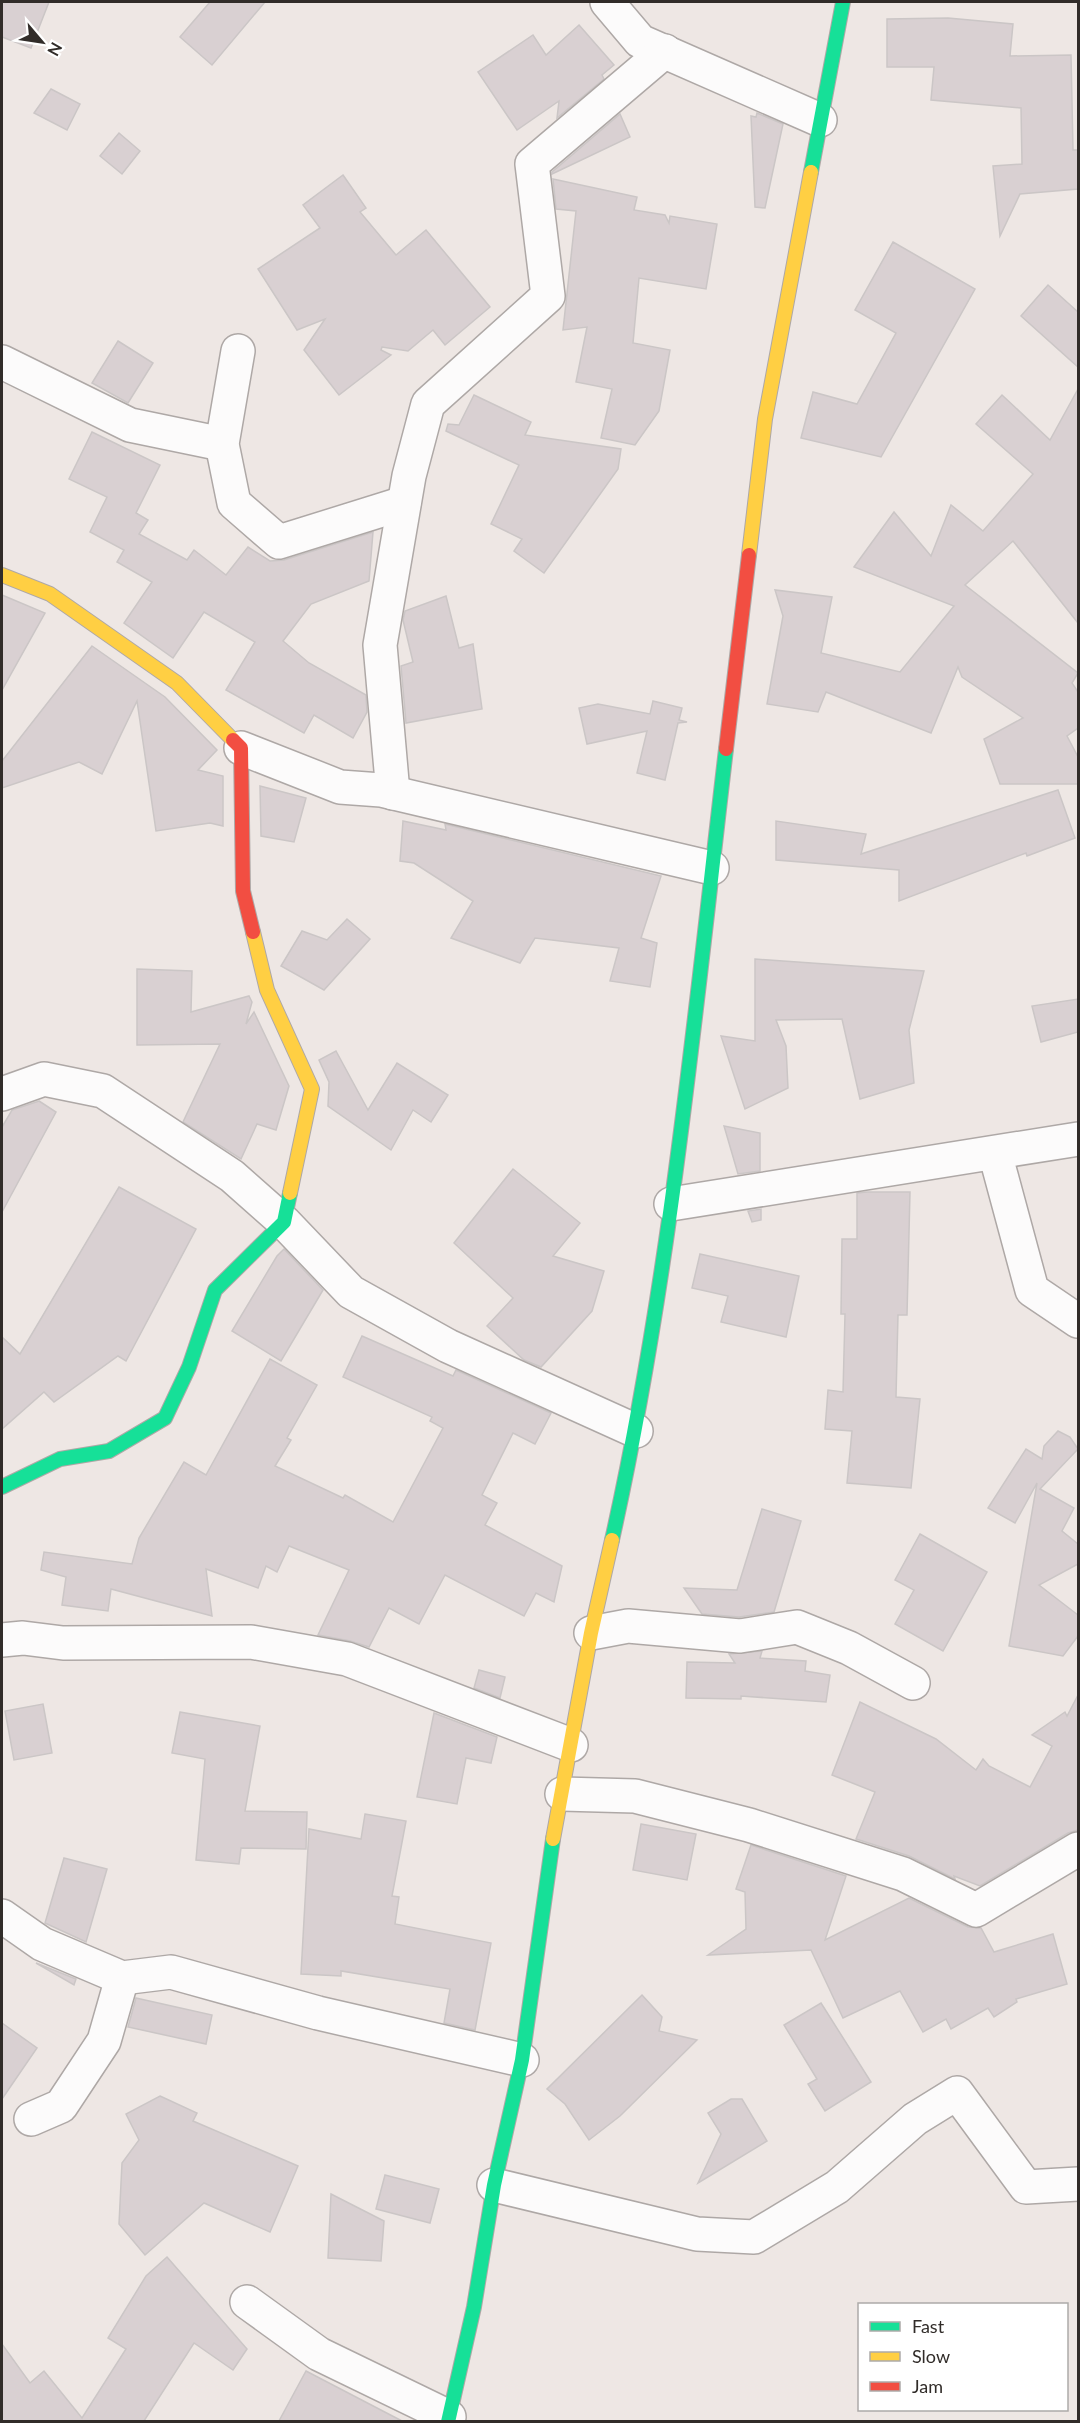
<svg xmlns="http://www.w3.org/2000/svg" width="1080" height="2423" font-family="Lato,sans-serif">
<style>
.building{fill:#d9d0d2;stroke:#cbc6c6;stroke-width:1.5}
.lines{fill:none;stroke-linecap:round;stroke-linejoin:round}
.street-casing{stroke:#aea8a6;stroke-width:36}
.fast-casing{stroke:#aea8a6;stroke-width:16}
.slow-casing{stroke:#aea8a6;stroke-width:16}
.jam-casing{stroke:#aea8a6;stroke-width:16}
.street{stroke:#fcfbfb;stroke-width:33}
.fast{stroke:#16e098;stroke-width:14}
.slow{stroke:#ffcf43;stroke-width:14}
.jam{stroke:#f24e42;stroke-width:14}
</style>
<rect width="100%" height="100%" fill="#eee7e4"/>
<g class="building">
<polygon points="2,2 49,2 31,48 2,37"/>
<polygon points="210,2 265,2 212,65 180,37"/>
<polygon points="948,18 1013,24 1010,56 1071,55 1073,150 1078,150 1078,189 1020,194 1000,236 993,166 1022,164 1021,108 931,100 934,67 887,67 887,19"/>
<polygon points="579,25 614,65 602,75 604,79 557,118 559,101 517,130 478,72 533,35 546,55"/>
<polygon points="51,89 80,104 67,130 34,113"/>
<polygon points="757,113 783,124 765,208 755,207 751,116 756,117"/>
<polygon points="620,114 630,137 552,174 552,172"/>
<polygon points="119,133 140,151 122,174 100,156"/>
<polygon points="343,175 366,208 360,212 396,255 426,230 490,307 445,345 433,330 408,351 382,347 381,350 391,355 339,395 304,350 325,319 297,330 258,269 320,228 303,205"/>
<polygon points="553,179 637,197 634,210 665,215 669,223 670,216 717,224 706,289 639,278 633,343 670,350 659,411 635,445 601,438 612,389 576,382 587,327 563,330 576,211 556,209"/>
<polygon points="893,242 975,289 881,457 801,438 813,392 857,404 896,333 855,310"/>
<polygon points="1048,285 1078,312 1078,367 1021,316"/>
<polygon points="118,341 153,363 128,403 92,383"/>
<polygon points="1078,389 1078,623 1013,541 965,585 1078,673 1072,683 1078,692 1078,728 1067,736 1078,757 1078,784 1000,784 984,739 1023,718 962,677 958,667 931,733 826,692 818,712 767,704 783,616 775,590 832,597 821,653 900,672 954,606 854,567 894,512 931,556 951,505 983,531 1033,474 976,424 1002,395 1050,440"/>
<polygon points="474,395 531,422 525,435 621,449 618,469 544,573 514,551 522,539 491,524 519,465 446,431 448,424 459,425"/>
<polygon points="92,432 160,465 136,513 148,520 139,534 187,560 194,550 226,575 248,547 270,561 284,560 373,532 369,581 311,604 283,641 309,663 366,695 367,712 353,738 314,715 304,733 226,690 255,642 204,612 173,658 124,623 152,582 117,562 124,550 90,532 107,497 69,479"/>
<polygon points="2,595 45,613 2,690"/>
<polygon points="446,596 459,648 473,644 482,709 406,723 401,666 413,662 403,620 405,611"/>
<polygon points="92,646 165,697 217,750 198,770 223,776 223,826 210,823 156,831 137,701 102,774 79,762 2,788 2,761"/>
<polygon points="653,701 682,708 679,720 687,722 678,723 665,780 637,773 647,731 587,744 579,708 598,704 650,714"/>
<polygon points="260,786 306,798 294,842 261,836"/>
<polygon points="1058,790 1075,838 1027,856 1026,853 899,901 899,870 776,860 776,821 866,834 861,854"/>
<polygon points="403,821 446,830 445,824 661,876 641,938 657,943 650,987 610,981 619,948 535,938 520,963 451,938 473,901 414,863 400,861"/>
<polygon points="347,919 370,939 324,990 281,966 302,931 327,940"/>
<polygon points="755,959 924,971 909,1030 914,1083 860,1099 842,1019 776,1020 786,1046 788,1088 745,1109 721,1036 755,1041"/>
<polygon points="137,969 192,971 191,1012 249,996 252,1002 246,1024 254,1012 289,1086 276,1130 257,1124 241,1159 183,1122 220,1044 137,1045"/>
<polygon points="1078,999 1078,1032 1041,1042 1032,1006"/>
<polygon points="336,1051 368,1110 397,1063 448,1095 431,1122 413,1110 391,1150 328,1106 329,1082 319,1060"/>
<polygon points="39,1101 56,1112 2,1212 2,1127 12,1110"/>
<polygon points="724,1126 760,1133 760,1171 738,1174"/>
<polygon points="513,1169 580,1223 553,1256 604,1271 592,1311 541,1367 524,1360 487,1326 513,1298 454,1243"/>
<polygon points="119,1187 196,1229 126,1361 118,1356 54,1402 44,1392 2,1429 2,1337 20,1354"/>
<polygon points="867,1192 910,1192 907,1315 898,1315 896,1397 920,1399 911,1488 847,1483 852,1431 825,1429 828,1390 843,1392 845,1314 841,1314 842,1239 857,1239 857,1193"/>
<polygon points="761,1209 761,1220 752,1222 748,1211"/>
<polygon points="284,1249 323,1290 281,1361 232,1331 277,1256"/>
<polygon points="700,1254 799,1276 786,1337 721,1322 728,1296 692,1288"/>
<polygon points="362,1336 453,1376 456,1370 551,1413 535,1444 513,1433 482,1495 497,1503 485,1525 562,1566 554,1602 536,1593 524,1616 445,1575 419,1624 389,1608 369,1647 350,1641 318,1635 349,1570 289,1546 277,1572 266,1566 258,1588 206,1569 212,1616 111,1589 108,1611 62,1605 66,1577 41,1570 44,1552 132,1564 139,1538 184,1462 206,1475 270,1359 317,1385 287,1438 291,1440 275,1466 343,1498 345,1495 393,1522 443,1428 430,1421 432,1417 343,1377"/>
<polygon points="1058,1431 1070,1437 1078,1449 1040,1489 1074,1508 1062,1531 1078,1544 1078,1564 1039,1585 1078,1615 1078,1636 1063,1656 1009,1646 1037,1483 1015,1523 988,1508 1026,1449 1042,1459 1044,1446"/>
<polygon points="762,1509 801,1521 774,1612 739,1617 702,1614 684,1588 737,1590"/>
<polygon points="920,1534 987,1572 943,1651 895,1624 914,1590 895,1580"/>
<polygon points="762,1651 760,1658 806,1661 805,1671 830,1675 826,1702 741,1696 741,1699 686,1698 687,1662 735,1663 729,1654"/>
<polygon points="479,1670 505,1677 500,1698 474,1688"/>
<polygon points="1078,1695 1078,1830 1068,1833 980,1886 954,1876 955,1879 909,1856 856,1839 875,1792 832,1775 860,1702 936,1739 976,1770 983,1759 989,1766 1030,1787 1052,1746 1032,1735 1065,1712 1067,1716"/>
<polygon points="43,1704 52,1753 14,1760 5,1711"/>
<polygon points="180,1712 260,1726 245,1811 307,1812 306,1849 241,1848 239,1864 196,1860 205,1759 172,1753"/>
<polygon points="434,1713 497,1737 491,1763 466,1758 457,1804 417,1797"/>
<polygon points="365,1814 406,1821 392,1896 399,1897 395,1924 491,1943 475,2030 444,2023 450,1989 341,1971 341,1976 301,1974 309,1829 361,1839"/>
<polygon points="641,1824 696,1834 687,1880 633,1870"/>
<polygon points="751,1845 846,1876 825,1940 909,1898 968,1927 981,1928 994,1952 1053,1934 1067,1984 1016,1999 1017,2002 994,2017 988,2008 951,2029 946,2019 923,2032 900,1991 843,2018 811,1950 708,1955 746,1929 745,1892 736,1889"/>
<polygon points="64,1858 107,1869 86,1942 45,1923"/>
<polygon points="36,1963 76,1979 74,1985"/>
<polygon points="642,1995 662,2017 659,2031 697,2040 620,2116 589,2140 565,2104 547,2089"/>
<polygon points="136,1998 212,2015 206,2044 128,2027"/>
<polygon points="821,2003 871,2082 825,2111 808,2084 817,2079 784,2025"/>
<polygon points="2,2023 37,2048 2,2099"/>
<polygon points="160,2096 197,2113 193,2121 298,2166 270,2232 204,2203 145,2255 119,2224 122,2163 139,2140 126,2114"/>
<polygon points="731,2099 742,2099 767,2141 698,2183 721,2134 708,2113"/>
<polygon points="385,2175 439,2189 430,2223 376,2209"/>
<polygon points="331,2194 384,2221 381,2261 328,2258"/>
<polygon points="167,2257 247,2349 233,2370 194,2343 144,2421 2,2421 2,2344 30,2383 44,2371 82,2418 126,2349 108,2338 146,2276"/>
<polygon points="306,2371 402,2421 279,2421"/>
</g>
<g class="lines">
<g class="street-casing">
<g id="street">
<polyline points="607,2 640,41 820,120"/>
<polyline points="238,351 222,444 234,503 279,542 404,503"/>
<polyline points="2,362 130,425 222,444"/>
<polyline points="241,748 340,787 381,790 712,868"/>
<polyline points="393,793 380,645 409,476 428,404 548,296 532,164 665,51"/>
<polyline points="2,1094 44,1079 103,1091 232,1176 284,1222 351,1292 448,1346 636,1431"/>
<polyline points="995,1153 1032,1290 1078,1321"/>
<polyline points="671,1204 1078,1139"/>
<polyline points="591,1633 628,1626 740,1636 797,1627 849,1648 913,1683"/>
<polyline points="2,1640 23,1638 63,1643 251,1642 347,1659 571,1745"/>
<polyline points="562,1794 635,1796 749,1825 903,1874 976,1910 1078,1849"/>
<polyline points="2,1916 42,1944 122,1978 171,1972 318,2013 522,2060"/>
<polyline points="31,2119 61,2106 104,2041 122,1978"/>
<polyline points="494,2185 697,2234 754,2237 837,2187 915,2119 957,2093 1026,2187 1078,2184"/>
<polyline points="247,2302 319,2354 449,2417"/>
</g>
</g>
<g class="fast-casing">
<g id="fast">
<polyline points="811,172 843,2"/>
<polyline points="2,1487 60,1459 109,1451 165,1418 189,1367 215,1290 284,1222 290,1193"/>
<path d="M 612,1540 C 670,1280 695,1013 726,749"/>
<polyline points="448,2422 474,2307 494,2185 522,2060 553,1839"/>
</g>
</g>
<g class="slow-casing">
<g id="slow">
<polyline points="749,555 765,419 811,172"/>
<polyline points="2,575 50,594 177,683 233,740"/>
<polyline points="253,932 267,990 312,1089 290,1193"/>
<polyline points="553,1839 591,1633 612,1540"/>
</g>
</g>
<g class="jam-casing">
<g id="jam">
<polyline points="233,740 241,748 243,891 253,932"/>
<polyline points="726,749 749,555"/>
</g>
</g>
<use href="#street" class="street"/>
<use href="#fast" class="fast"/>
<use href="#slow" class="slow"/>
<use href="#jam" class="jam"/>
</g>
<rect width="1080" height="2423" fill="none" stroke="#312c29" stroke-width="6"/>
<rect x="858" y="2303" width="210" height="108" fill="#ffffff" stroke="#adaba9" stroke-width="1.5"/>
<rect x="870" y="2322" width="30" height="9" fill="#16e098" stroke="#adaba9" stroke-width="1.5"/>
<text x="912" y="2333" font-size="18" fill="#312c29">Fast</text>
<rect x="870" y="2352" width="30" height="9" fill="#ffcf43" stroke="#adaba9" stroke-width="1.5"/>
<text x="912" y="2363" font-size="18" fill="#312c29">Slow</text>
<rect x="870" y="2382" width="30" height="9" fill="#f24e42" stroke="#adaba9" stroke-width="1.5"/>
<text x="912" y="2393" font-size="18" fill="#312c29">Jam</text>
<g transform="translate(42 42) rotate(119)" stroke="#ffffff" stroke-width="4.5" paint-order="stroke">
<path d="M0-4.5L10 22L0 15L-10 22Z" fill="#312c29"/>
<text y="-9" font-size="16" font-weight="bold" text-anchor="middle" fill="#312c29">N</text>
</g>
</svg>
